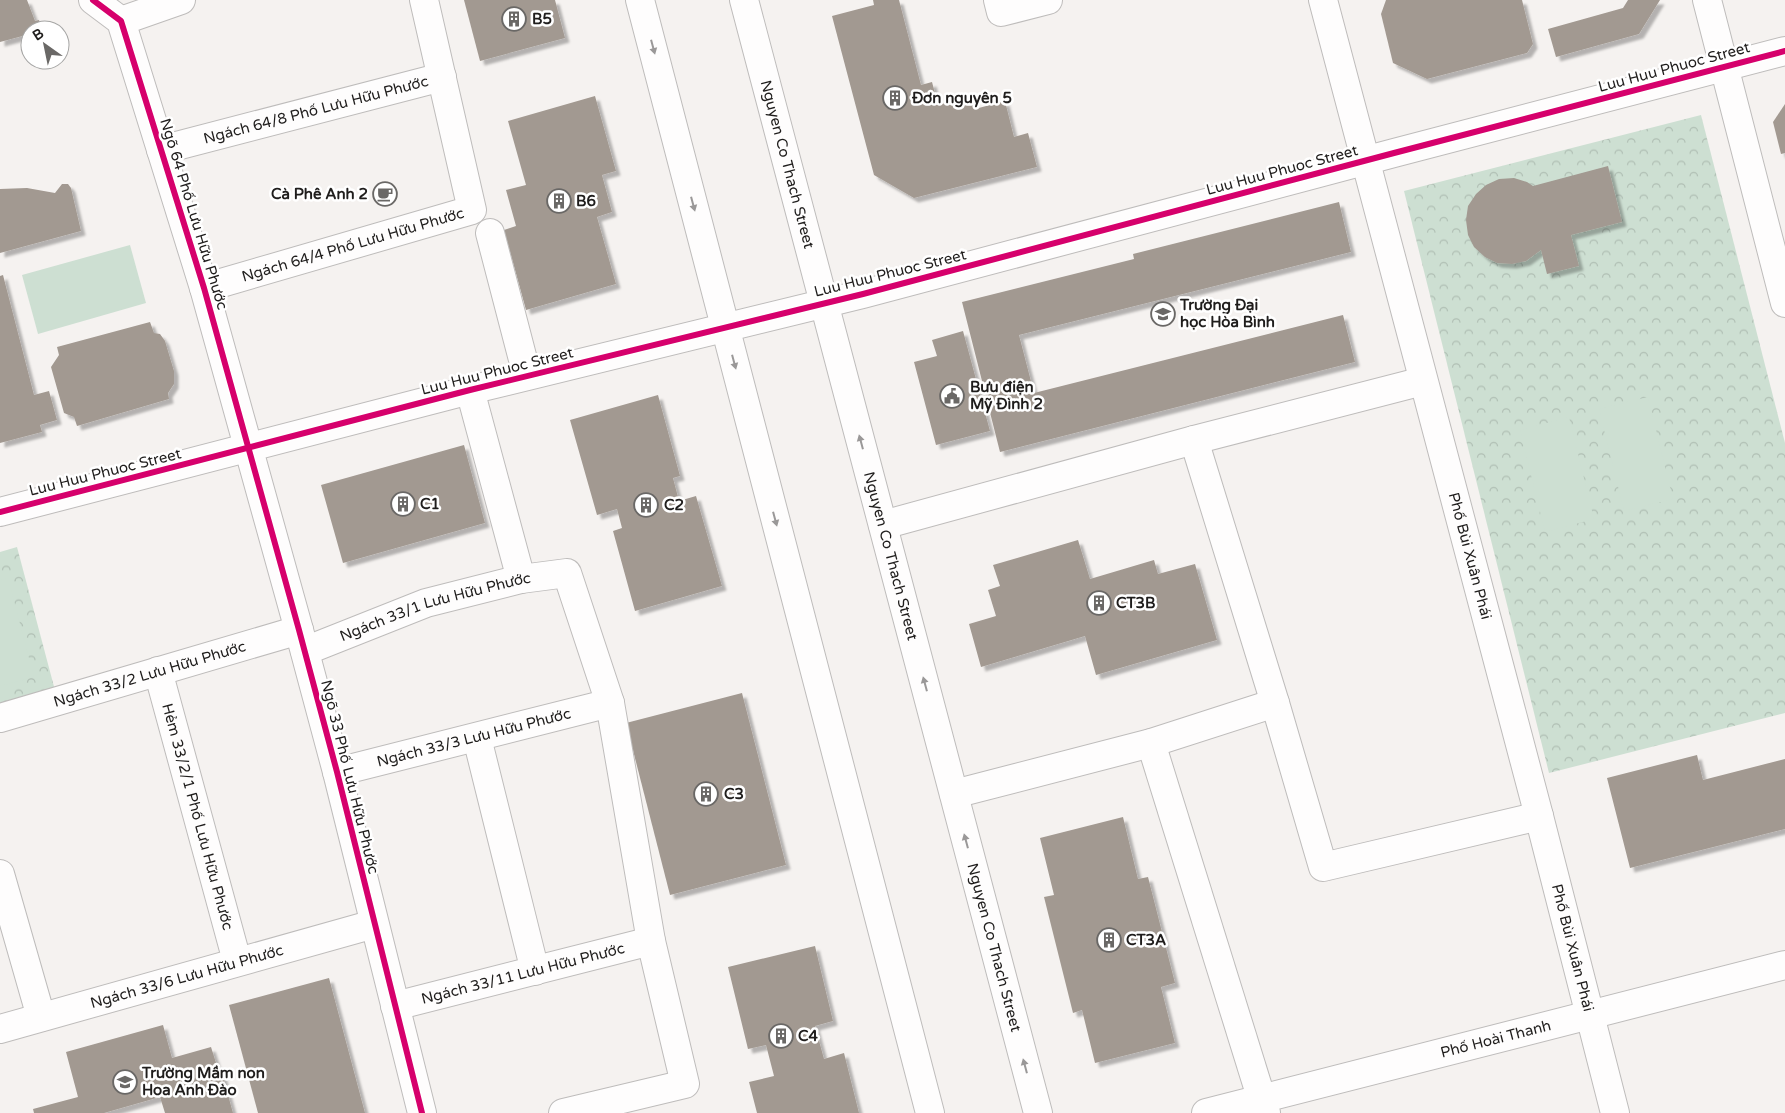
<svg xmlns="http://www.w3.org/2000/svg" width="1785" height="1113" font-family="'Varela Round',sans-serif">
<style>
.park{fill:url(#park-crowns)}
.pitch{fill:#cddfd2}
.building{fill:#a29991;filter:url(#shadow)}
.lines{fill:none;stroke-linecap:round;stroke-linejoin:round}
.minor-casing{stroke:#bebcbb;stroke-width:30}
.minor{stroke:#fefdfd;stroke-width:28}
.cycleway-casing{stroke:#fff;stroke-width:9}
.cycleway{stroke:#d6006c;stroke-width:6}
.oneway{fill:#9a9898}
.labels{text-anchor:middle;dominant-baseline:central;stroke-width:5;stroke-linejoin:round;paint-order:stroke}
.poi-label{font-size:15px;font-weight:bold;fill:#1f1d1c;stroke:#fff;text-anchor:start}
.street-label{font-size:15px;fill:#1f1d1c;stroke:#fff}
</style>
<defs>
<pattern id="park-crowns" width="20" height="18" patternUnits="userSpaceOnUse" patternTransform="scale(1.25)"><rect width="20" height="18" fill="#cddfd2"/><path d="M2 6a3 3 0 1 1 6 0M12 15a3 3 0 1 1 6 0" fill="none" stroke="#b0bfb4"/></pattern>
<filter id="shadow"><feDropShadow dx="4.5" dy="4.5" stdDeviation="1" flood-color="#0004"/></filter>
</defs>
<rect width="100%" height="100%" fill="#f5f2f0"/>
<g class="park">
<polygon points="1701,115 1785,443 1785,713 1549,773 1404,191"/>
<polygon points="17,547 57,698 0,713 0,552"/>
</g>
<g class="pitch">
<polygon points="130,245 146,303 38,334 22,275"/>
<polygon points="1648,397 1673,499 1624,511 1599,409"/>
<polygon points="1569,417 1594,519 1545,532 1520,430"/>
<polygon points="8,578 34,677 0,686 0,580"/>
</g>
<g class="building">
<polygon points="0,0 27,0 35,21 39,20 42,30 30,30 30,34 0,42"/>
<polygon points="464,0 555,0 565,38 480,61"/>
<polygon points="873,0 899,0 921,85 932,82 938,105 972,96 975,109 1005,101 1014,137 1028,133 1037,167 914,198 874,175 832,16 874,5"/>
<polygon points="1386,0 1522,0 1533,44 1527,53 1427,79 1393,63 1381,14"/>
<polygon points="1628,0 1660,0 1639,34 1556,57 1548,29 1623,8"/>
<polygon points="595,96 616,171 602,175 612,212 597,217 616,284 526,310 504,230 516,226 506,190 526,185 508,121"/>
<polygon points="1785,104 1785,153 1781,154 1773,122"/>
<polygon points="1608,166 1622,222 1571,235 1579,266 1547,274 1541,250 1526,261 1512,264 1497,263 1485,257 1474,247 1468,235 1466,220 1468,206 1476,194 1486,185 1499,179 1514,178 1527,182 1533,186"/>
<polygon points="62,184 68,184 71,188 81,231 0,253 0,189 27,188 55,193"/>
<polygon points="1339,202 1351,252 1019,335 1034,393 1343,315 1355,362 1000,452 962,302 1134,259 1133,254"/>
<polygon points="3,275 34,395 49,391 57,420 40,425 42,432 0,443 0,276"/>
<polygon points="150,322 154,333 160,334 165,341 174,371 174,384 168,393 169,399 77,426 74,417 64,413 51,367 59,355 57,347"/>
<polygon points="963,331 990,431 936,445 914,362 937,356 932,340"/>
<polygon points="658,395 680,476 673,478 679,501 696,496 722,586 635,611 613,531 622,528 617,509 597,515 570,420"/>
<polygon points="464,445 485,523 343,563 321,485"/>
<polygon points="1078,540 1090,579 1154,560 1158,574 1195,564 1217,640 1096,675 1085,636 981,667 969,624 996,616 988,590 1000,586 993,565"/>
<polygon points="742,693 786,865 670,895 626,723"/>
<polygon points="1697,755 1703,780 1785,759 1785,829 1630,868 1607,778"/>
<polygon points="1123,817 1138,879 1148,877 1175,983 1161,987 1175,1043 1095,1063 1082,1010 1073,1013 1044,897 1054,895 1040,838"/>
<polygon points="815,946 833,1021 815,1026 824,1059 844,1053 859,1113 757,1113 749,1082 774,1076 766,1045 748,1049 728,967"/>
<polygon points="329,978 365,1113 258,1113 229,1005"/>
<polygon points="163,1025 172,1058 211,1047 217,1066 220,1066 233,1113 165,1113 160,1097 104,1113 34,1113 33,1109 78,1097 66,1052"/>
</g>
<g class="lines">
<g class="minor-casing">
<g id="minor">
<polyline points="93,0 121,21 204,288 299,630 337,772 422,1113"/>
<polyline points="640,0 930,1113"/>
<path id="s1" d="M 744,0 L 1038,1113"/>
<polyline points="998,0 1001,12 1048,0"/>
<path id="s2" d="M 1323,0 L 1539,816 L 1615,1113"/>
<polyline points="1707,0 1785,303"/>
<polyline points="121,21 181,0"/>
<path id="s3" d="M 161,150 L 442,77"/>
<polyline points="490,233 527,375"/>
<path id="s4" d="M 204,288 L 472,210 L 424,0"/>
<polyline points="470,390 521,579"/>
<polyline points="1194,440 1275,703 1323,867 1539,816"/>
<polyline points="0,512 470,390 863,294 1394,153 1785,51"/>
<polyline points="883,525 1194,440 1423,381"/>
<path id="s5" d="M 305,651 L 426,603 L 521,579 L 567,573 L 610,703 L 651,941 L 685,1084 L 563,1113"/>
<path id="s6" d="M 158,671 L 237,961"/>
<path id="s7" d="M 0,718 L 299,630"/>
<polyline points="477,738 535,971"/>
<polyline points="1151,743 1266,1113"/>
<path id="s8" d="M 337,772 L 610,703"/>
<polyline points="954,794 1151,743 1275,703"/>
<polyline points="0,874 41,1017"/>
<path id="s9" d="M 395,1006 L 651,941"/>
<path id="s10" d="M 0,1029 L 374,924"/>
<path id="s11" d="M 1206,1113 L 1785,965"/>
</g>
</g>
<use href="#minor" class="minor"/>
<g class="cycleway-casing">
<g id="cycleway">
<polyline points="93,0 121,21 204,288 299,630 337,772 422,1113"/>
<polyline points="0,512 470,390 863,294 1394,153 1785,51"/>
</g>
</g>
<use href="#cycleway" class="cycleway"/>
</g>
<defs><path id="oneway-solid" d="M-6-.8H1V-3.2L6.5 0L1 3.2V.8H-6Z" transform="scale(1.25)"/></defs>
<g class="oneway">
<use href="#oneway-solid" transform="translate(653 47) rotate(75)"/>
<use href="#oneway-solid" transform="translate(693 204) rotate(75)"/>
<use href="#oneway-solid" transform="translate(734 362) rotate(75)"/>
<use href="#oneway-solid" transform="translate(861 442) rotate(-105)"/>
<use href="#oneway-solid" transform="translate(775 519) rotate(75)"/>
<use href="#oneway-solid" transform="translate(925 684) rotate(-105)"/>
<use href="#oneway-solid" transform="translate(966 841) rotate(-105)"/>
<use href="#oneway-solid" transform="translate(1025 1066) rotate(-105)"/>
</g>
<defs>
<g id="building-ring" transform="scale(1.25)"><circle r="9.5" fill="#fff" stroke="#6a6866" stroke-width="1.5"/><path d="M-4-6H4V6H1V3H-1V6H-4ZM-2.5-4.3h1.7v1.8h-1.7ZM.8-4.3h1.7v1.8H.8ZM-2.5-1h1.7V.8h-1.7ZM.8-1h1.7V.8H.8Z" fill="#6a6866"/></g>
<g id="cafe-ring" transform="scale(1.25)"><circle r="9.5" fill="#fff" stroke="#6a6866" stroke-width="1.5"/><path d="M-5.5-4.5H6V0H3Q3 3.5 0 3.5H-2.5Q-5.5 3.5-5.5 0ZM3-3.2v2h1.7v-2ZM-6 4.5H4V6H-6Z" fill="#6a6866"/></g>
<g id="university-ring" transform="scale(1.25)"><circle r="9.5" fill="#fff" stroke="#6a6866" stroke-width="1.5"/><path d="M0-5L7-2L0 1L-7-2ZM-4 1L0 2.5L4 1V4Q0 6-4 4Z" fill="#6a6866"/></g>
<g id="civic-ring" transform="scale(1.25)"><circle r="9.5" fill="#fff" stroke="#6a6866" stroke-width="1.5"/><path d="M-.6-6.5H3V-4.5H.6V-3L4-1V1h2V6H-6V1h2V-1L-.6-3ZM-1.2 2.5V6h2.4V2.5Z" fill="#6a6866"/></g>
<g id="school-ring" transform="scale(1.25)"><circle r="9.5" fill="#fff" stroke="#6a6866" stroke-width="1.5"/><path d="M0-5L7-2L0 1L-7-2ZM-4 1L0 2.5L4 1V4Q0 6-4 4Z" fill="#6a6866"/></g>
</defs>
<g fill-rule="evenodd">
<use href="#building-ring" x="514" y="19"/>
<use href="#building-ring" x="895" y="98"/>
<use href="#cafe-ring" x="385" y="194"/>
<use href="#building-ring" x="559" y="201"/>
<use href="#university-ring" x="1163" y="314"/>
<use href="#civic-ring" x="952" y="396"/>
<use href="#building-ring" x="403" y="504"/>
<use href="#building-ring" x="646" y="505"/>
<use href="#building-ring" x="1099" y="603"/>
<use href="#building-ring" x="706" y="794"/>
<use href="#building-ring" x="1109" y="940"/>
<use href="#building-ring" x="781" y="1036"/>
<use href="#school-ring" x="125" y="1082"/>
</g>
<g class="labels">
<g class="poi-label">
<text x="532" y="19">B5</text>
<text x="912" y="98">Đơn nguyên 5</text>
<text x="368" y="194" text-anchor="end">Cà Phê Anh 2</text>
<text x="576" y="201">B6</text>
<text x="1180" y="305">Trường Đại<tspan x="1180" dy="17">học Hòa Bình</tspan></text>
<text x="970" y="387">Bưu điện<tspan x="970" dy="17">Mỹ Đình 2</tspan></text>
<text x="420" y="504">C1</text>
<text x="664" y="505">C2</text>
<text x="1116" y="603">CT3B</text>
<text x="724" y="794">C3</text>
<text x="1126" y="940">CT3A</text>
<text x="798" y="1036">C4</text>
<text x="142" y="1073">Trường Mầm non<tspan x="142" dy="17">Hoa Anh Đào</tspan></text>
</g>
<g class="street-label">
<text transform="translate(1674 67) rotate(-15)">Luu Huu Phuoc Street</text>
<text stroke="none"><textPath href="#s3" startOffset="160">Ngách 64/8 Phố Lưu Hữu Phước</textPath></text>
<text stroke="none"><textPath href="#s1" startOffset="170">Nguyen Co Thach Street</textPath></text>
<text transform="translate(1282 170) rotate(-15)">Luu Huu Phuoc Street</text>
<text transform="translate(194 214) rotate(73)">Ngõ 64 Phố Lưu Hữu Phước</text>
<text stroke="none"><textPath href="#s4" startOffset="155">Ngách 64/4 Phố Lưu Hữu Phước</textPath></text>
<text transform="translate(890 273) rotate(-14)">Luu Huu Phuoc Street</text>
<text transform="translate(497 371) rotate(-14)">Luu Huu Phuoc Street</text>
<text transform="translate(105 472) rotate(-14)">Luu Huu Phuoc Street</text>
<text stroke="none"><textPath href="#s2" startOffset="575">Phố Bùi Xuân Phái</textPath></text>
<text stroke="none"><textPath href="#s1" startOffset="575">Nguyen Co Thach Street</textPath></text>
<text stroke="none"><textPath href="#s5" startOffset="138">Ngách 33/1 Lưu Hữu Phước</textPath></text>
<text stroke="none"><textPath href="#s7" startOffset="156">Ngách 33/2 Lưu Hữu Phước</textPath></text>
<text stroke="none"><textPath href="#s8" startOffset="141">Ngách 33/3 Lưu Hữu Phước</textPath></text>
<text transform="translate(350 777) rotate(76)">Ngõ 33 Phố Lưu Hữu Phước</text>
<text stroke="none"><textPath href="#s6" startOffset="151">Hẻm 33/2/1 Phố Lưu Hữu Phước</textPath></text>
<text stroke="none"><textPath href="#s1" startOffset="980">Nguyen Co Thach Street</textPath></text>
<text stroke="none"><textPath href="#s2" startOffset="980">Phố Bùi Xuân Phái</textPath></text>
<text stroke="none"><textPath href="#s9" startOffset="132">Ngách 33/11 Lưu Hữu Phước</textPath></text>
<text stroke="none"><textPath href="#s10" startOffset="194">Ngách 33/6 Lưu Hữu Phước</textPath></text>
<text stroke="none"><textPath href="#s11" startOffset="299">Phố Hoài Thanh</textPath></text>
</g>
</g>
<g transform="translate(45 45) rotate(327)"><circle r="24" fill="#ffffff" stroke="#a5a5a4"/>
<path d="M0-4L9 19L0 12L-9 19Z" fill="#6a6866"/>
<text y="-8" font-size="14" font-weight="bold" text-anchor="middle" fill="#1f1d1c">B</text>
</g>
</svg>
